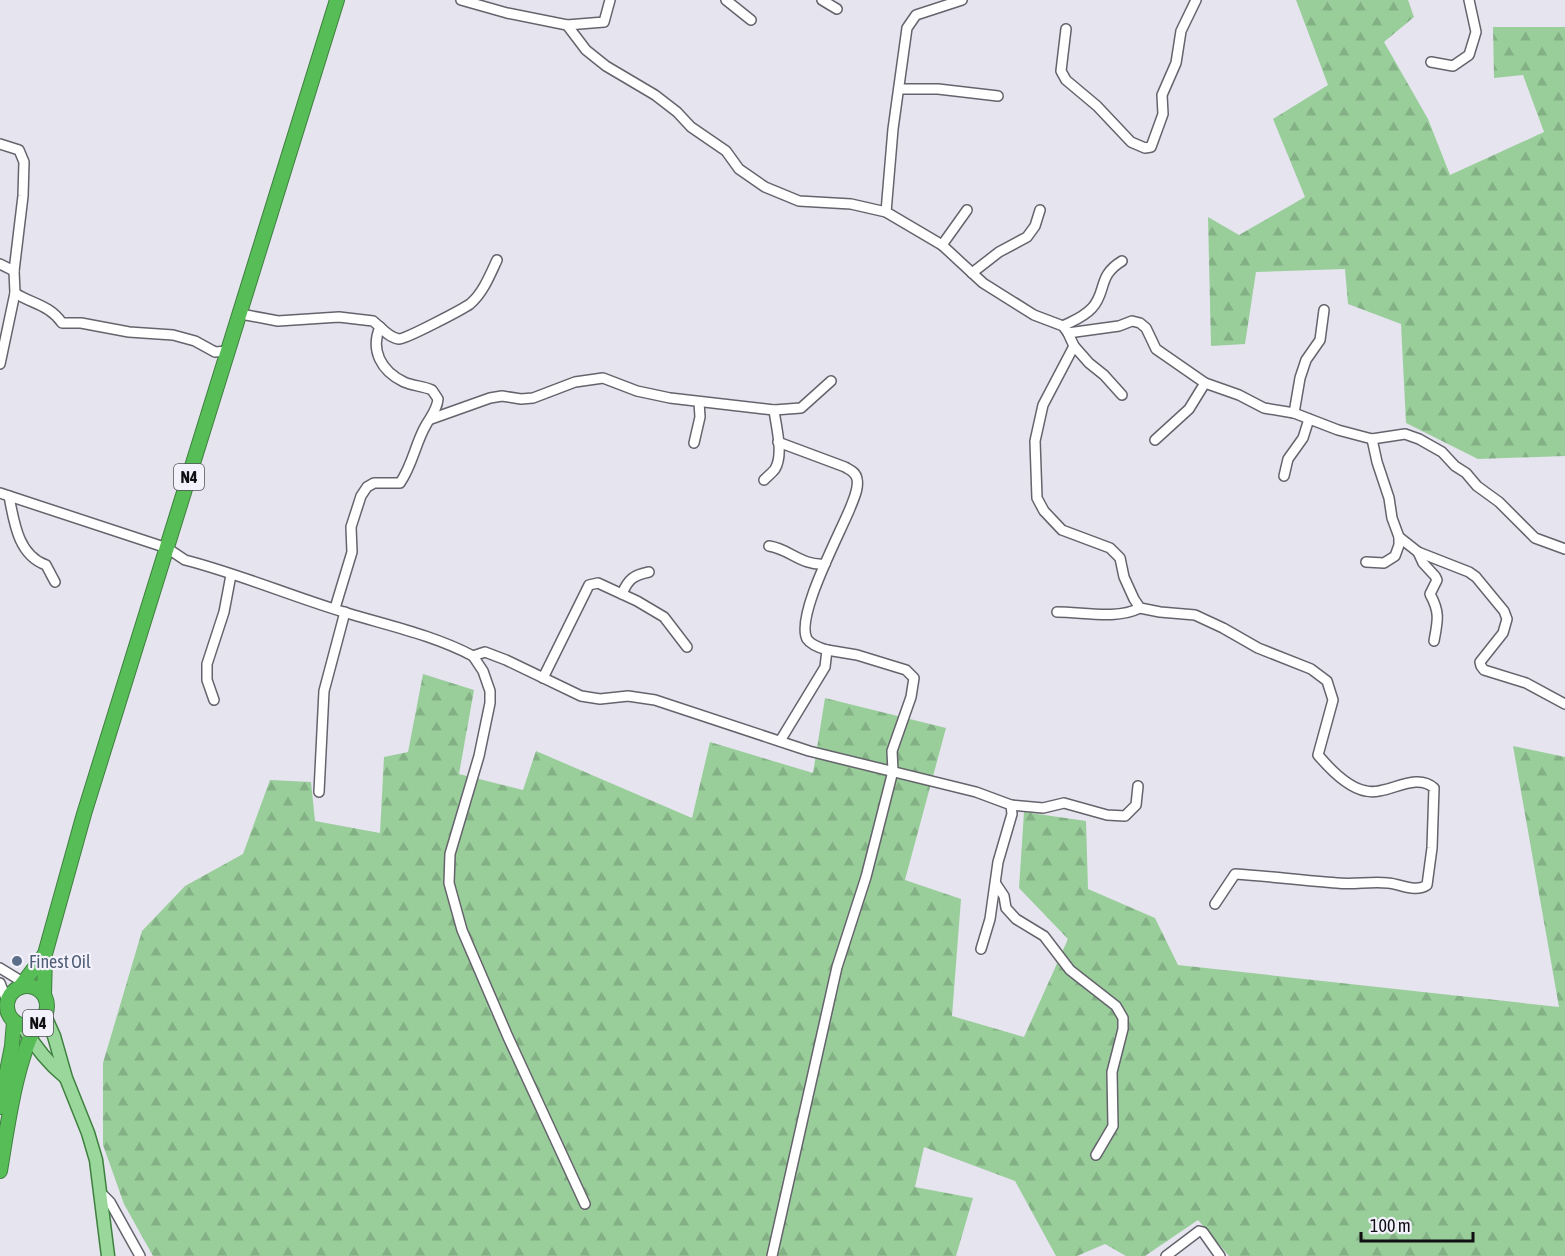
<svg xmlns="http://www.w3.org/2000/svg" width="1565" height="1256" font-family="'Asap Condensed',sans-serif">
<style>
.forest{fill:url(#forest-firs)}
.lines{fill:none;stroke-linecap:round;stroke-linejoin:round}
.minor-casing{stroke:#65636c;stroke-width:12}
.major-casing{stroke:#3e803f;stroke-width:15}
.highway-casing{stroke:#3e803f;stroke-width:16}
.minor{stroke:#fff;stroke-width:9}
.major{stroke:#9ad79a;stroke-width:12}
.highway{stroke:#57bd57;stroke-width:14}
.service-dot{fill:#5c6f8a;stroke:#f3f1fb;stroke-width:2}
.labels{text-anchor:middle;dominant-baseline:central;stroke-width:4.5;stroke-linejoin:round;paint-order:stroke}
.shield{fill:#f3f1fb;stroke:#545358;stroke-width:1.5}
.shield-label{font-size:16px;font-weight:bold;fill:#100f12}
.service-label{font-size:18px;fill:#4e5e75;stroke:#f3f1fb;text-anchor:start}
</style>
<defs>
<pattern id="forest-firs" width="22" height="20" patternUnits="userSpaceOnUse" patternTransform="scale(1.5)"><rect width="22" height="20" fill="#99ce9b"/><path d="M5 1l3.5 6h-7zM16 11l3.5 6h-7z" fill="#83b084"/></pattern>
</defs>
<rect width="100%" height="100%" fill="#e6e4ee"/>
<g class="forest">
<polygon points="1296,0 1408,0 1414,17 1384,42 1428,119 1450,175 1544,132 1523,75 1494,78 1493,27 1565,27 1565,456 1478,459 1406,423 1401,324 1348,304 1345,269 1256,272 1245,344 1211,346 1208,217 1239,235 1305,197 1273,119 1328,85"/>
<polygon points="423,674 474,690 459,774 523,790 536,751 692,818 710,742 813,773 825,698 946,728 905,880 961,899 952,1016 1024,1037 1068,939 1019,888 1024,812 1086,821 1088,889 1155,918 1178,965 1559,1007 1513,746 1565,757 1565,1256 1229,1256 1198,1220 1145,1256 1126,1256 1105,1244 1077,1256 1056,1256 1015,1181 924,1147 915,1187 973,1198 956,1256 153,1256 124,1204 103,1145 103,1063 142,931 185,886 243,854 270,780 311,782 315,821 380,833 384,757 408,752"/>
</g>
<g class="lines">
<g class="minor-casing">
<g id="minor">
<path d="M 461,0 L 507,13 L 567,25 L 586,50 L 606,66 L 655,95 L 677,112 L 691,127 L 726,151 L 739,169 L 765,187 L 799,201 L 851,204 L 886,212 L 942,245 L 983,283 L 1034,315 L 1063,326 L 1068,333 L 1074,346 L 1043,405 L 1035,441 L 1037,498 L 1044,511 L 1062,530 L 1110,548 L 1120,558 L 1124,577 L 1134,599 L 1140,608 L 1160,612 L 1195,615 L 1223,628 L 1258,648 L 1311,669 L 1327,681 L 1333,700 L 1318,755 C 1329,768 1348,788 1366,791 C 1387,796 1415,771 1434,788 L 1432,848 L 1427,885 C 1415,893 1401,884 1388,883 C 1370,881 1354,885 1337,883 C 1303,881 1270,876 1235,874 L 1215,904"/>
<polyline points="726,0 751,20"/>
<polyline points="822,0 837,9"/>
<polyline points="567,25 604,22 610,0"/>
<polyline points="1066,29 1061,71 1066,80 1097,106 1131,142 1145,148 1151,147 1163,114 1162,95 1176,63 1181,31 1196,0"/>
<polyline points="1431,62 1453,66 1469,55 1476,32 1469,0"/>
<polyline points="899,89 938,89 998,96"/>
<polyline points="0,144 19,150 24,162 23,196 14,271 15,293 0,364"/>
<polyline points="886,212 893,129 907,28 916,15 962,0"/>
<polyline points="942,245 967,210"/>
<polyline points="0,264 14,271"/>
<polyline points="972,273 999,252 1027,237 1035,226 1040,210"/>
<path d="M 15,293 C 32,304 50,305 62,323 L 81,323 L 129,332 L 173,335 L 195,341 L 215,352 L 228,351"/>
<path d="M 241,314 L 278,321 L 339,317 L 373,321 L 380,327 C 370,350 381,371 404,382 C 413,386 423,386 432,390 L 438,399 C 437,410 431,416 426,425 C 415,444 413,464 400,483 L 374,483 L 367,487 L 361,496 L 351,527 L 352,552 L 335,608"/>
<path d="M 1063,326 C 1073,321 1084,317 1092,308 C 1107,292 1097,276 1122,261"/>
<path d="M 380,327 C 385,332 391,338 399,339 C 406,339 463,309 470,304 C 483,293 490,275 497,260"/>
<polyline points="1068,333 1119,326 1132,321 1140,323 1146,328 1156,349 1205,383 1239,395 1264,408 1294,413 1338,430 1372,439 1405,434 1419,439 1442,452 1455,466 1466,473 1477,486 1499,502 1535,538 1565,549"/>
<polyline points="1074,346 1089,363 1104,375 1122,395"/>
<polyline points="1294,413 1300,378 1306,360 1320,340 1324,310"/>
<polyline points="431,419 490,398 502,396 521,399 533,398 575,382 603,378 637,391 670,398 774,410 801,408 831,381"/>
<polyline points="1155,440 1189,409 1205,383"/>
<path d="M 778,442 L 845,467 C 850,470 856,472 857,479 C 859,488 854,498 851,506 C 841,532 795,616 807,639 C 811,645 820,648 827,650 L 825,667 L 780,741"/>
<polyline points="694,443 700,417 699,402"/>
<polyline points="1284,476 1288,459 1303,438 1309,419"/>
<path d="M 764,480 C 768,476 772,473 775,469 C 784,454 776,427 774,410"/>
<path d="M 0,493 L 167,548 L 185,560 C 240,574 293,597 347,613 C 390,626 433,635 473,656 L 485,652 L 506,660 L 581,696 L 600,699 L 628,696 L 655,700 L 809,751 L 976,792 L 1011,805 L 1043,808 L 1064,803 L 1107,815 L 1125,816 L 1136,805 L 1138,786"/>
<path d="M 9,496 C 14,522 18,555 46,565 L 55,582"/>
<path d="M 1399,537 L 1418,552 L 1423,563 L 1435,576 L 1437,580 L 1430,594 C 1440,612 1438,620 1434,641"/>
<path d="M 769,546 C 790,549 801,566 825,564"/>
<polyline points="1418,552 1469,572 1476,577 1504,611 1507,619 1503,633 1480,662 1481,666 1484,670 1526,683 1565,704"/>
<polyline points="1366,562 1384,563 1395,556 1399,545 1399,537 1392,518 1389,498 1377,462 1372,439"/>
<path d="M 622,594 C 628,579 634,575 649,572"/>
<path d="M 1057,612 C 1084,612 1116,620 1140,608"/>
<polyline points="473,656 483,671 490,691 490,703 479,756 450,854 449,883 462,930 508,1037 585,1204"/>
<polyline points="543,678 589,585 598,583 637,601 664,617 687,647"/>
<polyline points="214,700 207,680 207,664 224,612 231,575"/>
<polyline points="319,792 324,691 345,612"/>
<polyline points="996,884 1004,896 1006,908 1016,919 1044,936 1070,970 1116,1006 1123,1018 1123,1029 1112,1072 1113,1126 1096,1155"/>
<polyline points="981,949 990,919 998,862 1012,814 1011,805"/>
<polyline points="0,968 31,987"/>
<polyline points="0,983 7,1001"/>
<polyline points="101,1193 110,1202 140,1256"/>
<polyline points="772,1256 837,967 866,877 893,771 892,751 911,697 914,678 906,670 857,655 827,650"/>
<polyline points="1166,1256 1199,1231 1203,1232 1220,1256"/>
</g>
</g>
<g class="major-casing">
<g id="major">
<polyline points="45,1016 54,1036 66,1078 88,1133 96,1160 108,1256"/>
<path d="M 23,1027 C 34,1045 49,1064 65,1077"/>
</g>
</g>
<g class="highway-casing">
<g id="highway">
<circle cx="27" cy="1006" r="20"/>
<polyline points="20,987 45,954"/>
<polyline points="44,995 45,954 84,814 337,0"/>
<polyline points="0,1107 12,1046 14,1022"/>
<path d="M 0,1171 C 7,1129 16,1060 37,1024"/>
</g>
</g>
<use href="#minor" class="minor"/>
<use href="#major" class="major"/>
<use href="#highway" class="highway"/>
</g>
<circle class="service-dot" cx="17" cy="961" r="6"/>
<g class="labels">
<g class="shield">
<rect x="174" y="464" width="30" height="26" rx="4.5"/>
<rect x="23" y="1010" width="30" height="26" rx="4.5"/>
</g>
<g class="shield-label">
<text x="189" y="477">N4</text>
<text x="38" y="1023">N4</text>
</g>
<g class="service-label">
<text x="29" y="961">Finest Oil</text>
</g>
</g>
<path d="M1361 1232v9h112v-9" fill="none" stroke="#100f12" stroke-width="3"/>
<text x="1370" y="1232" font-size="18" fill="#100f12" stroke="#f3f1fb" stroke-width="4.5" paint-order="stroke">100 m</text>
</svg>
